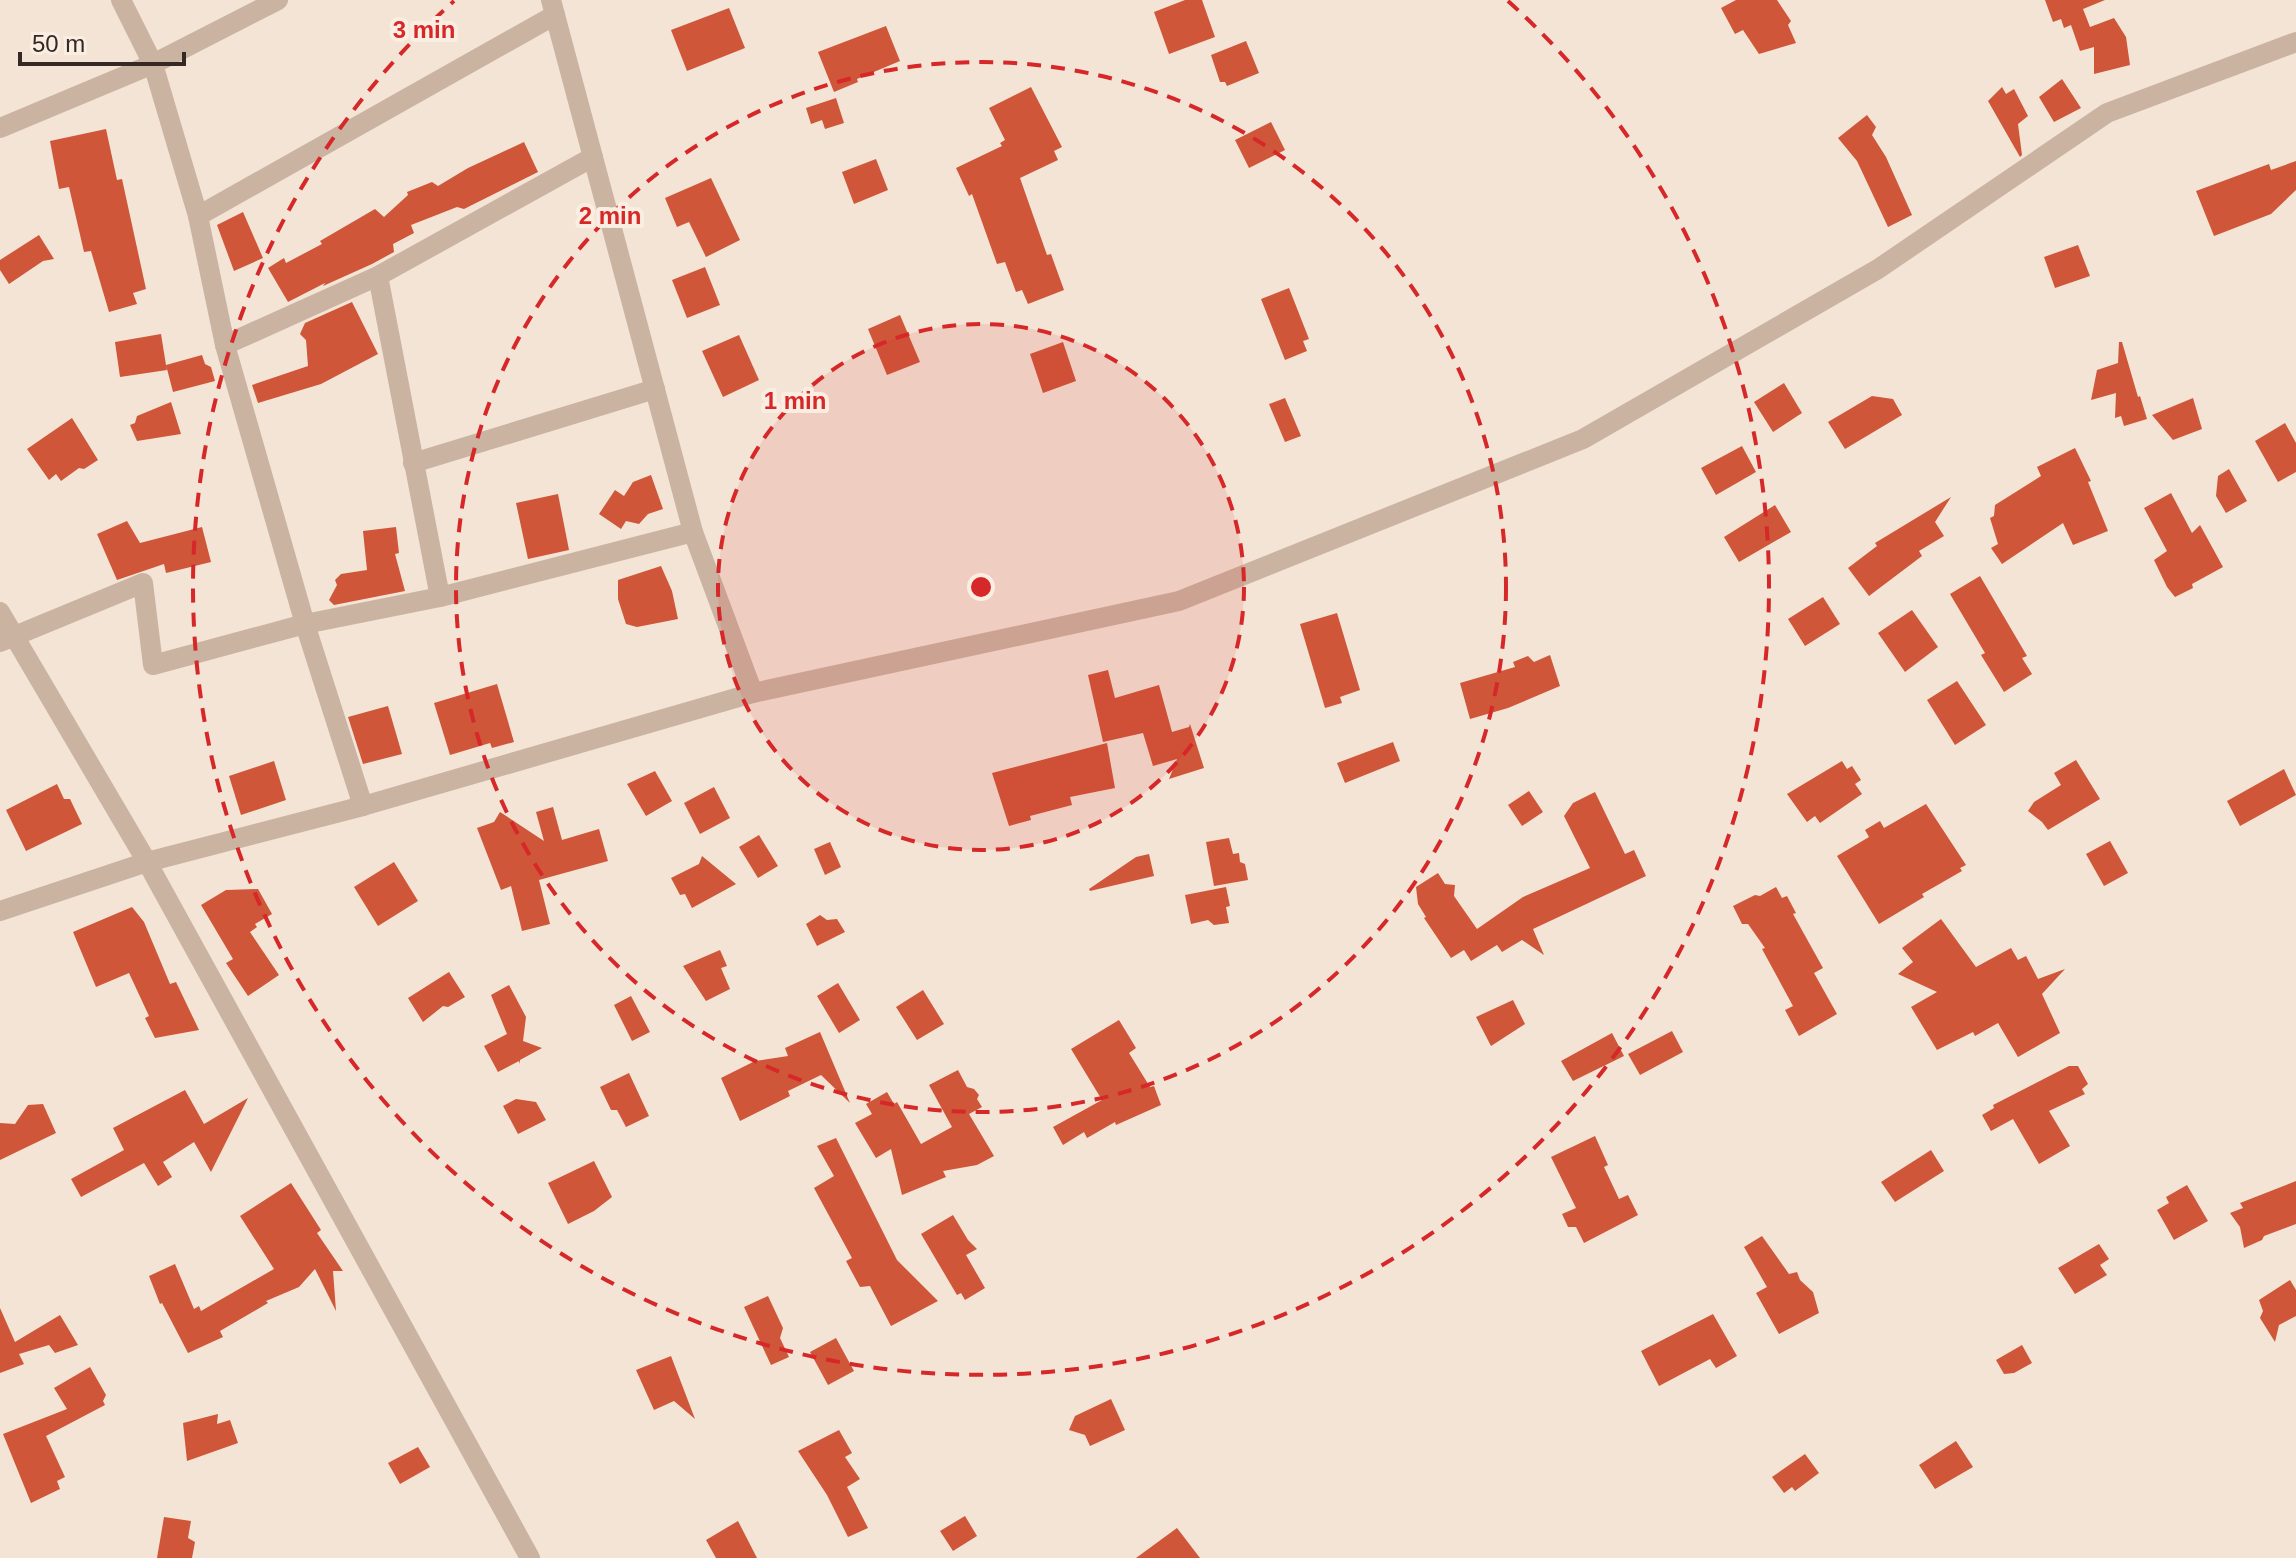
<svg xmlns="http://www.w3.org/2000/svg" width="2296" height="1558" font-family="Arial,sans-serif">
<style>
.building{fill:#cf5638}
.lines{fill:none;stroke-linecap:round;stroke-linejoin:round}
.minor{stroke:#cbb3a2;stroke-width:20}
.ring{fill:none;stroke:#d62828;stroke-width:4;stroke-dasharray:14 10}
.centre{fill:#d62828;stroke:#faeee3;stroke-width:4}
.ring-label{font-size:24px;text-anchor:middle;font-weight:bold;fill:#d62828;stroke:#faeee3;stroke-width:8;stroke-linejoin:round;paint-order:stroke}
</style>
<rect width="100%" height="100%" fill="#f3e4d6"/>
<g class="building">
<polygon points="1185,0 1202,0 1215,37 1169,54 1154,12"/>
<polygon points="1736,0 1777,0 1791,21 1788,25 1796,43 1759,54 1743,30 1735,34 1721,8"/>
<polygon points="2045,0 2105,0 2083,9 2090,27 2114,18 2126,37 2130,65 2094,74 2094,47 2080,51 2071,25 2064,28 2061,19 2053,22"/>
<polygon points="729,8 745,48 687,71 671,30"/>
<polygon points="886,26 900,61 857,79 858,82 834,92 818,52"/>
<polygon points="1246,41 1259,73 1227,86 1225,82 1220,82 1211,55"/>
<polygon points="2062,79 2081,108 2054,122 2039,97"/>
<polygon points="1031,87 1062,147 1054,151 1058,160 1020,178 1047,255 1051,254 1064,290 1028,304 1022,290 1016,292 1005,262 997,264 972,194 969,196 956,168 1002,146 1000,143 1005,140 989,108"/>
<polygon points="2002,87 2006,94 2014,89 2028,116 2018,124 2022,155 2020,157 1988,101"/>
<polygon points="836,98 844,123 825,129 822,120 811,124 806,108"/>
<polygon points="1867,115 1876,127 1872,135 1886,157 1912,215 1888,227 1857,161 1838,138"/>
<polygon points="1271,122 1285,150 1249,168 1235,140"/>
<polygon points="106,129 117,180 122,179 146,289 133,293 137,304 109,312 91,251 84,252 69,187 59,189 50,141"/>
<polygon points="524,142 538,172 464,209 457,207 411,225 414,233 393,244 394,252 372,264 323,286 325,283 288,302 268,268 284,258 286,263 322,244 320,241 375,209 384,217 408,195 407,192 432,182 438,186 468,168"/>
<polygon points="876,159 888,190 854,204 842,172"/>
<polygon points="2296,161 2296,190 2271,214 2214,236 2196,191 2269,164 2271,170"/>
<polygon points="711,178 740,240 706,257 689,222 677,227 665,198"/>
<polygon points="243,212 263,258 234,271 217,225"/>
<polygon points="39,235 54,259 43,261 9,284 0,270 0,260"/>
<polygon points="2078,245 2090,276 2055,288 2044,257"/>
<polygon points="705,267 720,305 687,318 672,280"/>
<polygon points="1289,288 1309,339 1303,341 1307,351 1285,360 1261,299"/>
<polygon points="352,302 378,354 321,384 258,403 252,385 308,366 306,340 300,334 305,323"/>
<polygon points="900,315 920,362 887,375 868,329"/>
<polygon points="161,334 166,365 202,355 205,364 211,367 215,381 173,392 166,365 167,370 120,377 115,342"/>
<polygon points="739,335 759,380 723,397 702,351"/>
<polygon points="1063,342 1076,381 1043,393 1030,354"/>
<polygon points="2119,342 2122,342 2138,397 2140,396 2147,419 2124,426 2121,416 2115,418 2116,393 2091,400 2097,370 2118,363"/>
<polygon points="1784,383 1802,413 1773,432 1754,402"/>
<polygon points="1872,396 1893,399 1902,415 1845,449 1828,422"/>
<polygon points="1285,398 1301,436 1285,442 1269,404"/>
<polygon points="2193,398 2202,429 2173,440 2152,415"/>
<polygon points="171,402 181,434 137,441 130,425 135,423 137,416"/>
<polygon points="72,418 98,460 84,469 79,468 61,481 56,474 49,480 27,449"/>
<polygon points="2285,423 2296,443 2296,472 2278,482 2255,441"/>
<polygon points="1742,446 1756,472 1716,495 1701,468"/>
<polygon points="2075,448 2091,481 2088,482 2108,531 2073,545 2063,523 2002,564 1991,548 1998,544 1990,518 1994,516 1995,505 2041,476 2037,467"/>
<polygon points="2229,469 2247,501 2226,513 2216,496 2218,476"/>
<polygon points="651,475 663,509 648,514 639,524 626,521 621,529 599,514 615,490 624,496 633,482"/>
<polygon points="2171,493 2192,533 2200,525 2223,567 2192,584 2193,588 2175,597 2167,587 2154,560 2167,551 2144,508"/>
<polygon points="558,494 569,550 528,559 516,503"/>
<polygon points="1951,497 1935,522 1944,536 1919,551 1922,556 1869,596 1848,568 1877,546 1875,543"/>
<polygon points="1775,505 1791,532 1739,562 1724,537"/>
<polygon points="127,521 140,543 202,527 211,562 166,573 164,564 117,580 97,534"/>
<polygon points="396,527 399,553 395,554 405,591 334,605 329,600 337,585 335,580 341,574 367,570 363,531"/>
<polygon points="661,566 672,591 678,619 637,627 626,624 618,599 618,580"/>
<polygon points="1980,576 2027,656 2022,658 2032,674 2004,692 1981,655 1985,653 1950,594"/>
<polygon points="1823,597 1840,624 1805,646 1788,619"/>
<polygon points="1912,610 1938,647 1905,672 1878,633"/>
<polygon points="1337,613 1360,690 1340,697 1342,703 1325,708 1300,624"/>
<polygon points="1550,655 1560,686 1508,708 1470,719 1460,683 1515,667 1513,662 1528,656 1534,662"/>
<polygon points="1108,670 1115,698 1159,685 1172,732 1189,727 1190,724 1204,768 1169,779 1177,759 1153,766 1143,733 1103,742 1088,675"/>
<polygon points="1957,681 1986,725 1955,745 1927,700"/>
<polygon points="497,684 514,742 492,748 490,743 450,755 434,703"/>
<polygon points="388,706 402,754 363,764 348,717"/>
<polygon points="1393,742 1400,761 1345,783 1337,763"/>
<polygon points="1107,743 1115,788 1070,797 1072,805 1030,816 1031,820 1009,826 992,773"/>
<polygon points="2076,760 2100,799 2048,830 2042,822 2028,811 2034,802 2061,785 2054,773"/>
<polygon points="274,761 286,800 241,815 229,776"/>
<polygon points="1842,761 1847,769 1852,766 1861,780 1855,784 1862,794 1820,823 1815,816 1807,822 1787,794"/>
<polygon points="2284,769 2296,795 2240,826 2227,801"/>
<polygon points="655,771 672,801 646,816 627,784"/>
<polygon points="57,784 64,799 70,799 82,824 26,851 6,810"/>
<polygon points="714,787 730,818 700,834 684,803"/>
<polygon points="1529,791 1543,812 1522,826 1508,805"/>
<polygon points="1595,792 1625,854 1634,850 1646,876 1533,929 1544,955 1522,940 1502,952 1497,945 1471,961 1464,950 1451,958 1424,918 1426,917 1418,904 1416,887 1438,873 1445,884 1455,885 1454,896 1477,929 1523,897 1590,868 1564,816 1573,803"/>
<polygon points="1926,804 1966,865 1960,868 1962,871 1922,894 1924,897 1879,924 1837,856 1869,837 1865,830 1880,821 1884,828"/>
<polygon points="553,807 562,840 599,829 608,861 539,880 550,924 522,931 511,886 501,890 477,828 494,822 500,812 544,841 536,812"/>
<polygon points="759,835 778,866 758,878 739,847"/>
<polygon points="1229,838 1233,854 1239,853 1240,862 1245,864 1248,880 1214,886 1206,842"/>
<polygon points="2110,841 2128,873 2104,886 2086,854"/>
<polygon points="830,842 841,867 825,875 814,849"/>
<polygon points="1149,854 1154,876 1090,891 1089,889 1136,857"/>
<polygon points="702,856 736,884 692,908 685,894 680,895 671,878 699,864"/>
<polygon points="394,862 418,901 378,926 354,887"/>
<polygon points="1226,887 1230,906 1226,907 1229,923 1214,925 1208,920 1191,924 1185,895"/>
<polygon points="1776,887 1782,898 1787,896 1796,913 1793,914 1823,968 1814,973 1837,1014 1799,1036 1785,1010 1793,1006 1762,949 1765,948 1748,924 1742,924 1733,906 1755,895 1760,896"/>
<polygon points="258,889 272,914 255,924 257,927 250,932 279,975 248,996 226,963 233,959 201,905 226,890"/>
<polygon points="132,907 144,922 170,984 176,982 199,1030 155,1038 145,1018 149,1016 129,973 96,987 73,932"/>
<polygon points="820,915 827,920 837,919 845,932 817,946 806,924"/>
<polygon points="1941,919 1976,967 2011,948 2018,960 2026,956 2038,979 2065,969 2042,994 2060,1033 2018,1057 1998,1023 1975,1036 1973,1032 1937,1050 1911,1007 1937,992 1898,974 1913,962 1902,948"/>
<polygon points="720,950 727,966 721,968 730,989 706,1001 683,966"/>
<polygon points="449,972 465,997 448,1007 443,1006 423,1022 408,998"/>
<polygon points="838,983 860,1020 839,1033 817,996"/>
<polygon points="509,985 526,1017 523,1041 542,1048 520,1060 520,1064 519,1061 498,1072 484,1046 507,1034 491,995"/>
<polygon points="923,990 944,1024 917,1040 896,1007"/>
<polygon points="631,996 650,1032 632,1041 614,1005"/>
<polygon points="1513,1000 1525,1024 1491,1046 1476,1017"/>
<polygon points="1119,1020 1136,1048 1129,1053 1150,1087 1154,1086 1161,1105 1116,1125 1115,1122 1087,1138 1084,1132 1063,1145 1053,1127 1102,1100 1071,1049"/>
<polygon points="1672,1031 1683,1052 1640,1075 1628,1054"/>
<polygon points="820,1032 850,1103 821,1075 788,1091 790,1096 740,1121 721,1078 755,1061 788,1056 785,1048"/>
<polygon points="1612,1033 1624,1056 1573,1081 1561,1061"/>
<polygon points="2069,1066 2078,1066 2088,1084 2082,1089 2085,1094 2049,1111 2070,1146 2039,1164 2013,1119 1991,1131 1982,1115 1994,1108 1993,1105"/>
<polygon points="958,1070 967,1087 974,1089 979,1095 977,1099 982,1107 969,1114 994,1156 977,1165 943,1171 946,1177 902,1195 891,1149 876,1158 855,1123 872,1114 866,1104 887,1092 894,1104 897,1102 921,1144 952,1127 929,1085"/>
<polygon points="629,1073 649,1116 626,1127 617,1110 611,1110 600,1087"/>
<polygon points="185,1090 204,1124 248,1098 211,1172 194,1142 163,1162 172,1177 158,1186 144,1163 81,1197 71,1179 124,1150 113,1128"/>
<polygon points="516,1099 536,1102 546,1120 518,1134 503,1106"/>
<polygon points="43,1104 56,1133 0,1160 0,1123 15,1124 28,1105"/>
<polygon points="1595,1136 1608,1165 1604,1167 1619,1199 1628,1195 1638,1215 1584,1243 1576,1227 1568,1227 1562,1214 1576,1208 1551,1157"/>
<polygon points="836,1138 897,1260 938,1301 891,1326 870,1286 860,1287 846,1261 852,1258 814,1188 834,1176 817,1146"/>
<polygon points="1931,1150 1944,1171 1895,1202 1881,1182"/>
<polygon points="594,1161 612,1197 594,1211 568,1224 548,1183"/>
<polygon points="2296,1181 2296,1224 2264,1236 2262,1240 2244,1248 2240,1227 2230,1213 2243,1208 2240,1203"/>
<polygon points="291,1183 321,1230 317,1233 343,1271 333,1271 336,1311 315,1269 299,1287 266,1301 268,1303 220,1331 223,1337 188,1353 162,1303 160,1304 149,1276 175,1264 194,1309 199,1306 201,1311 274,1269 240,1216"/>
<polygon points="2187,1185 2208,1221 2174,1240 2157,1210 2169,1203 2166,1197"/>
<polygon points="953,1215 968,1240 977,1249 966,1255 985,1288 965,1300 961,1293 957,1295 921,1234"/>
<polygon points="1762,1236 1789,1274 1797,1272 1800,1280 1813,1292 1819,1313 1779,1334 1756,1293 1767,1287 1744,1247"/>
<polygon points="2099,1244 2109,1259 2100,1265 2107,1275 2075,1294 2058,1268"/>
<polygon points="2290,1280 2296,1290 2296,1316 2279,1325 2275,1342 2260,1318 2263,1311 2259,1300"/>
<polygon points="768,1296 783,1328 780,1338 789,1357 771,1365 744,1307"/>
<polygon points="0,1308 15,1342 60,1315 78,1345 55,1353 49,1345 19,1354 24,1364 0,1373"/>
<polygon points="1713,1314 1737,1356 1716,1368 1710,1359 1659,1386 1641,1351"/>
<polygon points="836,1338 854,1371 828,1385 810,1352"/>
<polygon points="2022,1345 2032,1363 2014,1373 2004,1374 1996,1360"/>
<polygon points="671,1356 695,1419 674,1401 654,1410 636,1370"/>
<polygon points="90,1367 106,1395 103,1401 105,1405 46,1436 65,1477 57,1481 60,1489 31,1503 3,1434 67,1409 54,1388"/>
<polygon points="1111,1399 1125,1430 1090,1446 1085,1435 1069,1430 1075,1416"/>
<polygon points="218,1414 217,1424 230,1420 238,1443 187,1461 183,1423"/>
<polygon points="839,1430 852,1453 845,1457 860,1479 847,1487 868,1528 848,1537 827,1495 798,1451"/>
<polygon points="1956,1441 1973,1467 1935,1489 1919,1465"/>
<polygon points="418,1447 430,1467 400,1484 388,1463"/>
<polygon points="1805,1454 1819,1473 1795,1491 1792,1487 1784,1493 1772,1477"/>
<polygon points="965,1516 977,1536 953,1551 940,1531"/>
<polygon points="164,1517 191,1521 188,1538 195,1542 192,1558 157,1558"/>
<polygon points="738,1521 757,1558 716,1558 706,1540"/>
<polygon points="1177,1528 1200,1558 1136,1558"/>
</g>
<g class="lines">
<g class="minor">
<polyline points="121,0 153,64 198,216 225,345 305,624 363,806"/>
<polyline points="0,128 153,64 278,0"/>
<polyline points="198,216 555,15"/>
<polyline points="378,276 440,597"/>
<polyline points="225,345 378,276 593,157"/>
<polyline points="413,463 655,389"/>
<polyline points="0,612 147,862 530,1558"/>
<polyline points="0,642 143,583 153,665 305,624 440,597 693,532"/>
<polyline points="753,693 1179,601 1583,439 1878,269 2107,113 2296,42"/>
<polyline points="0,911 147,862 363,806 753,693 693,532 551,0"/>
</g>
</g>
<circle cx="981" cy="587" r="263" fill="#d62828" fill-opacity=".12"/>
<g class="ring">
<circle cx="981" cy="587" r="263"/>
<circle cx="981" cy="587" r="525"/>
<path d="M1508 1A788 788 0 1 1 454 1"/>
</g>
<circle cx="981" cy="587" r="12" class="centre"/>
<g class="ring-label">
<text x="424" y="38">3 min</text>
<text x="610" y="224">2 min</text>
<text x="795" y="409">1 min</text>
</g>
<path d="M20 52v12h164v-12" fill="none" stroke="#352925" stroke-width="4"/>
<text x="32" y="52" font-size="24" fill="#352925" stroke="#faeee3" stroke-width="6" paint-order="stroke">50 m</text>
</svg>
